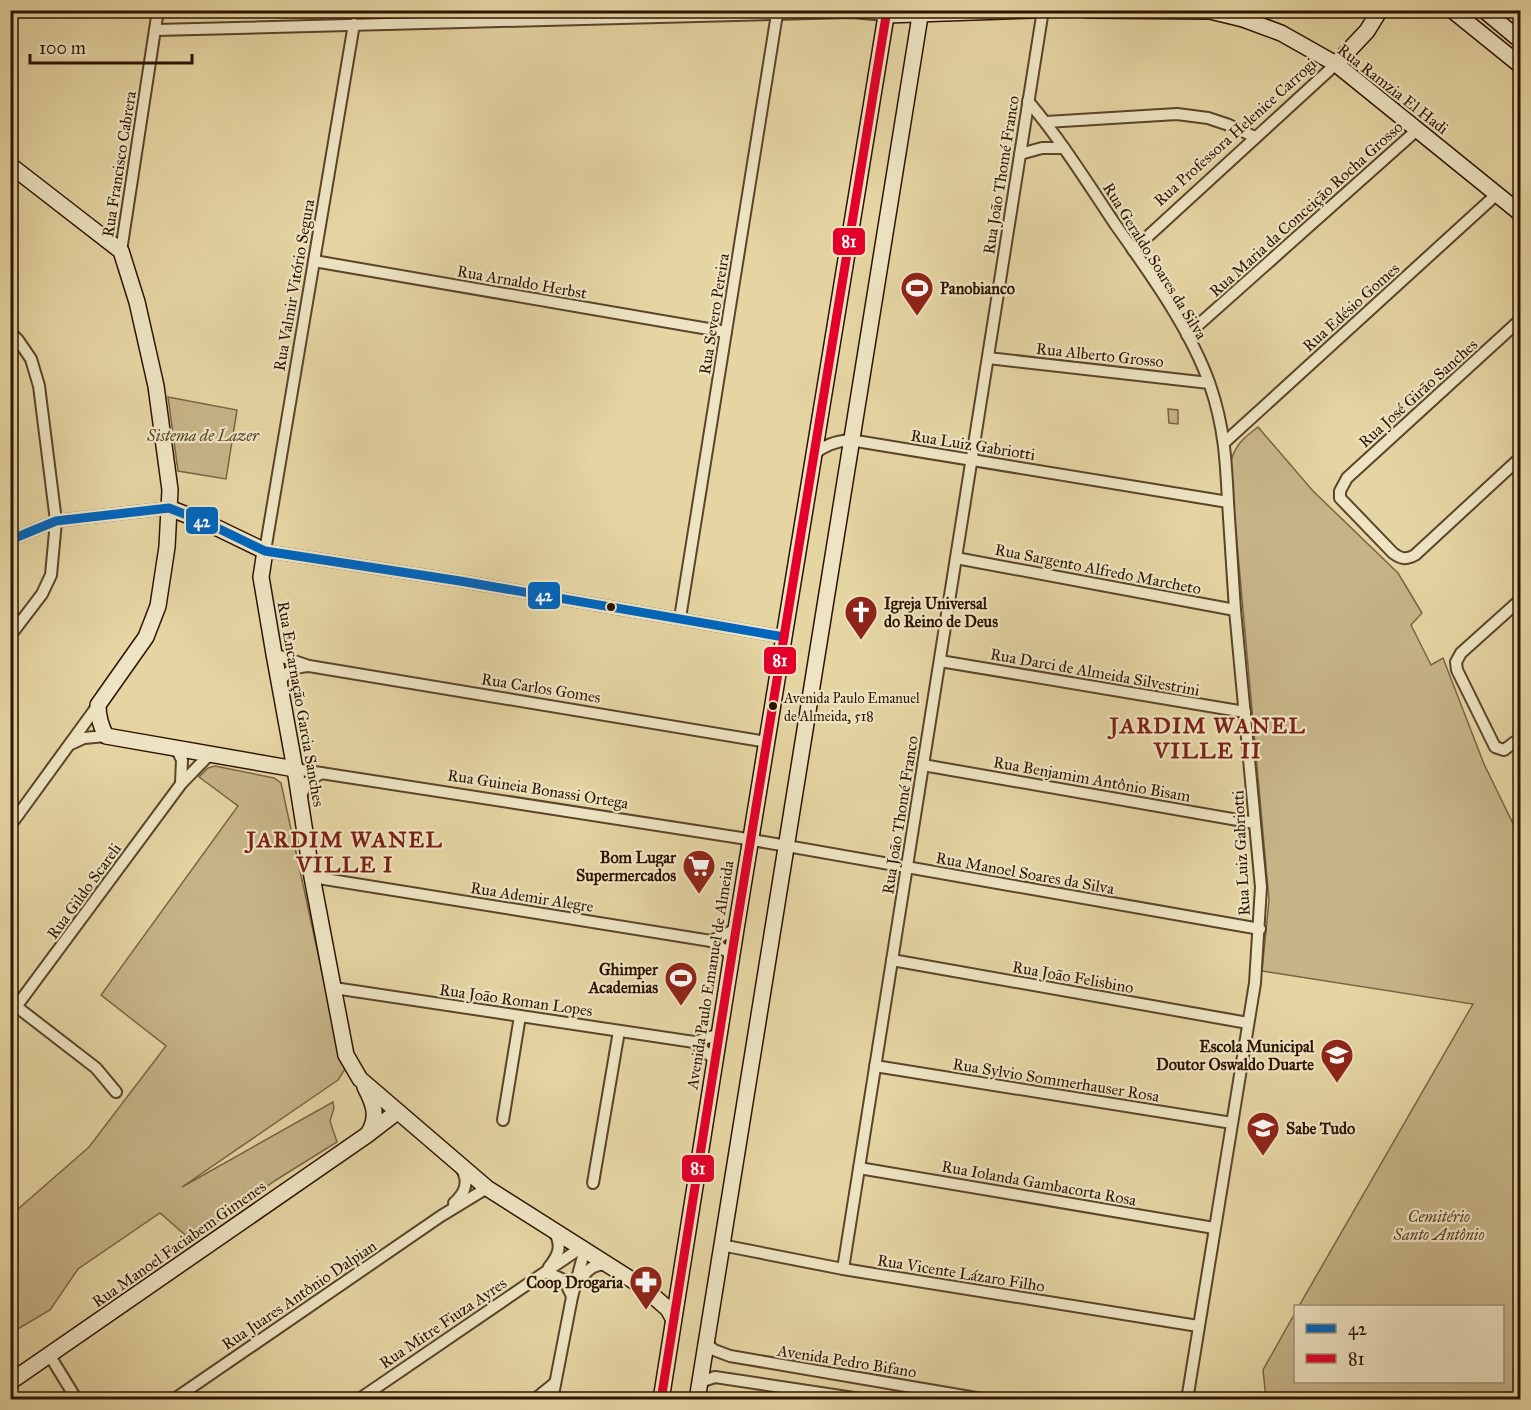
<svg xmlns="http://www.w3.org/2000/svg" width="1531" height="1410" font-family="'IM FELL Great Primer',serif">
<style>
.green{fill:#c6b487;stroke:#796444;stroke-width:1.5}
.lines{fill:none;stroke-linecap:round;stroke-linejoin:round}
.street-casing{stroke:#5a442a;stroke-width:14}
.secondary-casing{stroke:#2c1301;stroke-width:18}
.street{stroke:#eee4c3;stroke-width:10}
.secondary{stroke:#eee4c3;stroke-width:15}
.bus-1-casing{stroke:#eee4c3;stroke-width:14}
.bus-2-casing{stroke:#eee4c3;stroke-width:14}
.bus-1{stroke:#0065bd;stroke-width:9}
.bus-2{stroke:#e4002b;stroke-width:9}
.bus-dot{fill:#2c1301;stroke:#eee4c3;stroke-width:2}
.labels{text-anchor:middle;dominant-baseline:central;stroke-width:4.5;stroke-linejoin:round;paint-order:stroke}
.bus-label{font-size:14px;fill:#2c1301;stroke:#eee4c3;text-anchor:start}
.street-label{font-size:16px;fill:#2c1301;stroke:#eee4c3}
.poi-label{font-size:16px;font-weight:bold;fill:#2c1301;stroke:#eee4c3;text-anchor:end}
.park-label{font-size:16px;font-style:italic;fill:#5a4329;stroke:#eee4c3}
.district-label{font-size:22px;font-weight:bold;letter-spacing:1.5px;fill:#7a1f14;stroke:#eee4c3}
.line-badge{stroke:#eee4c3;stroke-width:2}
.badge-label{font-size:16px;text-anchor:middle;font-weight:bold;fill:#fff}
</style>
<rect width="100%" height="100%" fill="#e5d5a3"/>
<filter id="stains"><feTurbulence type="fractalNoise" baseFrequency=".00333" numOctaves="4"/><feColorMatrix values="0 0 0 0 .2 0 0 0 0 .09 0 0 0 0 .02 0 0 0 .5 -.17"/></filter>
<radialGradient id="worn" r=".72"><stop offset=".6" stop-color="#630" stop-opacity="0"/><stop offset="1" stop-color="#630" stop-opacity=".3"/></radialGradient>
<g class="green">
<polygon points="168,397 237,410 226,479 178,471"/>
<polygon points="1168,409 1178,410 1178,424 1169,423"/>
<path d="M 1258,427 L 1313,491 L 1398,573 L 1422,613 L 1411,625 L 1431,665 L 1443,658 L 1484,764 L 1520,838 L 1520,1399 L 1266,1399 L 1263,1370 L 1295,1313 L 1296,1382 L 1502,1382 L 1502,1306 L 1299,1306 L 1473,1004 L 1262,971 L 1269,900 L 1230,465 C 1234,446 1243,438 1258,427 Z"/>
<polygon points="215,766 274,778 281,783 341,1060 345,1069 338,1080 182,1187 333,1102 334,1108 330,1121 337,1142 276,1180 191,1240 160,1213 78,1269 50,1310 11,1333 10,1216 89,1147 166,1046 101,995 238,806 199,777 208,768"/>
</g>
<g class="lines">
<g class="street-casing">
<g id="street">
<polyline points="354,24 265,551 460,581 784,637"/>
<polyline points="156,30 851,12 887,15"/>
<path d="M 1028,101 C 1060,139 1087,182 1115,224 C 1149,272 1191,330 1210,385 C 1224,426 1226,459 1228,502"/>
<polyline points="1046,122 1177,114 1208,118 1229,125 1255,137"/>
<polyline points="1020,154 1042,148 1064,148"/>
<polyline points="1133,250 1336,64"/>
<polyline points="121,251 158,10"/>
<polyline points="314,261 726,332"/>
<path d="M 1520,320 L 1347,478 L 1340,491 L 1340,498 L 1393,553 C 1401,559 1406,560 1415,555 L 1520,458"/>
<polyline points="10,332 18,340 31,359 39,386 56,521 51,575 42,594 10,636"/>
<polyline points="1187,335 1417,130"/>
<polyline points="988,358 1209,383"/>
<polyline points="1225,442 1497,194"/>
<path d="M 813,455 C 824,445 836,441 850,440 L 1228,502 L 1235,610 L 1261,887 L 1255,983 L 1187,1400"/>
<polyline points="10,540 56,521 169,508"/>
<polyline points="956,558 1235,610"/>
<polyline points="1520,600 1461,653 1456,662 1457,670 1495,747 1504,750 1520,738"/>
<polyline points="680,618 777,14"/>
<polyline points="274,654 309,666 767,742"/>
<polyline points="940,661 1245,712"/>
<path d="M 280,686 C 283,671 295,667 309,666"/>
<polyline points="71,744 84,738 106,736"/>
<polyline points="176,748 182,760 181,783"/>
<polyline points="923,765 1255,823"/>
<polyline points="295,769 741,838 1260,929"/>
<polyline points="301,797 306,783 321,773"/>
<polyline points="10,826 98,705"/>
<polyline points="312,877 711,941"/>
<polyline points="732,955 711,941 736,929"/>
<polyline points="892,960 1248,1023"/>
<polyline points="334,988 694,1042"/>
<polyline points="17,1007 96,1068 116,1092"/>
<polyline points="10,1015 181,784 210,754"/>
<polyline points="715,1060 694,1042 720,1034"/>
<polyline points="875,1066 1232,1123"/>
<polyline points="503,1120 520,1016"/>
<polyline points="859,1168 1214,1228"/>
<polyline points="593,1183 619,1031"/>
<path d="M 454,1203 C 465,1193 470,1182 461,1168"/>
<polyline points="721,1245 843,1269 1198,1326"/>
<path d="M 549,1267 C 558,1256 563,1245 554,1232"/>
<polyline points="843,1269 1043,10"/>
<polyline points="546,1272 564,1280 572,1296"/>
<path d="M 579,1283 C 585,1271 594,1262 609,1265"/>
<polyline points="706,1343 714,1350 730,1356 988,1400"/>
<polyline points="50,1356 77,1400"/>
<polyline points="699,1385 703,1381 715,1377 867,1400"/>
<polyline points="173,1400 441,1216 487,1188"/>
<polyline points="358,1400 582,1247"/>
<polyline points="534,1400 555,1383"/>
<polyline points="552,1400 572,1297 585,1249"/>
</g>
</g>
<g class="secondary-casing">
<g id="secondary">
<polyline points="1087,10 1210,11 1243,19 1281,33 1336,64 1520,213"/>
<polyline points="1452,10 1520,65"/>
<polyline points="1484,10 1520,40"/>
<polyline points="887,15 1034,10"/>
<polyline points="1336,64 1367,31 1380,10"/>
<path d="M 10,165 L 121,251 L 137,302 L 156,386 L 170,490 L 167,547 L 158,606 L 146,637 L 98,705 C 98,717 100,725 106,736 L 295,769"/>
<polyline points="169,508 205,522 265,551 261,577 274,654 295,769 312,877 346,1055 360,1079 487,1188 643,1287 668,1309 673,1318"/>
<path d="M 365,1087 C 374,1104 379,1117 368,1134"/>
<polyline points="10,1382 367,1135 397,1112"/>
<polyline points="661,1400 736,929 887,10"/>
<polyline points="697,1400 921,10"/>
</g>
</g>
<use href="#street" class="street"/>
<use href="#secondary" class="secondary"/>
<g class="bus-1-casing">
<polyline id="bus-1" points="10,540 56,521 169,508 205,522 265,551 460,581 784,637"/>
</g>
<g class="bus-2-casing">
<polyline id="bus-2" points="661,1400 736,929 887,10"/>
</g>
<use href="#bus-1" class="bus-1"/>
<use href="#bus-2" class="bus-2"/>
</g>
<defs>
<g id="stadium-pin" transform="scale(1.725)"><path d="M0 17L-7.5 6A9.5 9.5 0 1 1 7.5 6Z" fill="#8f2418" stroke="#eee4c3"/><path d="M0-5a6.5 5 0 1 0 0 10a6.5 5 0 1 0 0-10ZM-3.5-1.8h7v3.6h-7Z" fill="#fff"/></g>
<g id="church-pin" transform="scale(1.725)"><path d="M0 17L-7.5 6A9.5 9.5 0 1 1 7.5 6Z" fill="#8f2418" stroke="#eee4c3"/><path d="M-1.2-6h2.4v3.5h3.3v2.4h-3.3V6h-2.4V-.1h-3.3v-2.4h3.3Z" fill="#fff"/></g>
<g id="supermarket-pin" transform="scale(1.725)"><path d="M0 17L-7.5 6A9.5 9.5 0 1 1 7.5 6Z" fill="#8f2418" stroke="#eee4c3"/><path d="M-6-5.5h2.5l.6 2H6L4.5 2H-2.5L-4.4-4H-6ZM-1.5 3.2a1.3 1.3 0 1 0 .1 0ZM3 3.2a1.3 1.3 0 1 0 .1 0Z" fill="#fff"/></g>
<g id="school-pin" transform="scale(1.725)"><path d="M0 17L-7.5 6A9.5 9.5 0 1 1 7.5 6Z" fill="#8f2418" stroke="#eee4c3"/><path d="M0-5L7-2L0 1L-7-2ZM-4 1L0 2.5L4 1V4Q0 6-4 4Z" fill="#fff"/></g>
<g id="pharmacy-pin" transform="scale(1.725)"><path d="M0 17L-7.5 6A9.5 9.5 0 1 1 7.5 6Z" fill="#8f2418" stroke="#eee4c3"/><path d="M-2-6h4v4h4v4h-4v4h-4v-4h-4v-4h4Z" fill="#fff"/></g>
</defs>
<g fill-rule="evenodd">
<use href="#stadium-pin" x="917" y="288"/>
<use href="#church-pin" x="861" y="612"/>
<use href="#supermarket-pin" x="699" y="866"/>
<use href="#stadium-pin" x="681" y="978"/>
<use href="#school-pin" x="1337" y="1055"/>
<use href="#school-pin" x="1263" y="1128"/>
<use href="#pharmacy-pin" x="646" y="1282"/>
</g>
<g class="bus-dot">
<circle cx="611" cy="607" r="5"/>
<circle cx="773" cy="706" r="5"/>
</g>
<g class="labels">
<g class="bus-label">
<text x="784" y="698">Avenida Paulo Emanuel<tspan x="784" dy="18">de Almeida, 518</tspan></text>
</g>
<g class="street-label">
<text transform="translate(1393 89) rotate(38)">Rua Ramzia El Hadi</text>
<text transform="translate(1235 132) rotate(-42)">Rua Professora Helenice Carrogi</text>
<text transform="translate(119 164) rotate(-81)">Rua Francisco Cabrera</text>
<text transform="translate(1001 175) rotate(-81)">Rua João Thomé Franco</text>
<text transform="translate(1306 209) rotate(-42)">Rua Maria da Conceição Rocha Grosso</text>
<text transform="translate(1155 261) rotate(58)">Rua Geraldo Soares da Silva</text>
<text transform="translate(522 282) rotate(10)">Rua Arnaldo Herbst</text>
<text transform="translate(294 285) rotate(-80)">Rua Valmir Vitório Segura</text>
<text transform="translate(1351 307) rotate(-42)">Rua Edésio Gomes</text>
<text transform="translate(714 314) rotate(-81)">Rua Severo Pereira</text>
<text transform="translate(1100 355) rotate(6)">Rua Alberto Grosso</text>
<text transform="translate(1418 393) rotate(-42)">Rua José Girão Sanches</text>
<text transform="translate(973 445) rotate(9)">Rua Luiz Gabriotti</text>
<text transform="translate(1098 569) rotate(11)">Rua Sargento Alfredo Marcheto</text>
<text transform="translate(1095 672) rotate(10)">Rua Darci de Almeida Silvestrini</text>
<text transform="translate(541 688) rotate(9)">Rua Carlos Gomes</text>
<text transform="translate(301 704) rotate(80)">Rua Encarnação Garcia Sanches</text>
<text transform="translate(1092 779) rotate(10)">Rua Benjamim Antônio Bisam</text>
<text transform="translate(538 789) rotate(9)">Rua Guineia Bonassi Ortega</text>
<text transform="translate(900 815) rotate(-81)">Rua João Thomé Franco</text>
<text transform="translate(1241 853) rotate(-93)">Rua Luiz Gabriotti</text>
<text transform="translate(1025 873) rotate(10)">Rua Manoel Soares da Silva</text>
<text transform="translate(84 891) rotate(-54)">Rua Gildo Scareli</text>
<text transform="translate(532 897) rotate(9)">Rua Ademir Alegre</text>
<text transform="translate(710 975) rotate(-81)">Avenida Paulo Emanuel de Almeida</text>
<text transform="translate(1073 977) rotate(10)">Rua João Felisbino</text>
<text transform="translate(516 1000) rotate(8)">Rua João Roman Lopes</text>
<text transform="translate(1056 1080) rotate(9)">Rua Sylvio Sommerhauser Rosa</text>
<text transform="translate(1039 1183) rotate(10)">Rua Iolanda Gambacorta Rosa</text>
<text transform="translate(179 1244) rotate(-35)">Rua Manoel Faciabem Gimenes</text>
<text transform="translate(961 1273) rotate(9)">Rua Vicente Lázaro Filho</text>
<text transform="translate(299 1295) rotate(-34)">Rua Juares Antônio Dalpian</text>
<text transform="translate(443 1323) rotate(-34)">Rua Mitre Fiuza Ayres</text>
<text transform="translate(847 1361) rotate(9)">Avenida Pedro Bifano</text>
</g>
<g class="poi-label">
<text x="940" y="288" text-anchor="start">Panobianco</text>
<text x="884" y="603" text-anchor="start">Igreja Universal<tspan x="884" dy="18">do Reino de Deus</tspan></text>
<text x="676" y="857">Bom Lugar<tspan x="676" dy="18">Supermercados</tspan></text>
<text x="658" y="969">Ghimper<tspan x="658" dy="18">Academias</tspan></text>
<text x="1314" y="1046">Escola Municipal<tspan x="1314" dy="18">Doutor Oswaldo Duarte</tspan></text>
<text x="1286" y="1128" text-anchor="start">Sabe Tudo</text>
<text x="623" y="1282">Coop Drogaria</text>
</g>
<g class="park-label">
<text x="203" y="435">Sistema de Lazer</text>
<text x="1439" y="1216">Cemitério<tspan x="1439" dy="18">Santo Antônio</tspan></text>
</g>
<g class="district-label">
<text x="1208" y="725">JARDIM WANEL<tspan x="1208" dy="25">VILLE II</tspan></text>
<text x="345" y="839">JARDIM WANEL<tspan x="345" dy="25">VILLE I</tspan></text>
</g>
</g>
<g class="line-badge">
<rect x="832" y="227" width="34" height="29" rx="6" fill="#e4002b"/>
<rect x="185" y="506" width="34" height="29" rx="6" fill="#0065bd"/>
<rect x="527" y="581" width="34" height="29" rx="6" fill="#0065bd"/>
<rect x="763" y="646" width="34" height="29" rx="6" fill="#e4002b"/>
<rect x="681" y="1154" width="34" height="29" rx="6" fill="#e4002b"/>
</g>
<g class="badge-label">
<text x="849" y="247">81</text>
<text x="202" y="527">42</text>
<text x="544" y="601">42</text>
<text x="780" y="666">81</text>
<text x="698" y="1174">81</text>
</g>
<rect width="1531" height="1410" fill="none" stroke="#e5d5a3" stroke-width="36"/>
<rect x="12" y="12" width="1507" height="1386" fill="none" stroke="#2c1301" stroke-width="3"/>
<rect x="18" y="18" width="1495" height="1374" fill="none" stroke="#2c1301" stroke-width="1.5"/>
<rect x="1294" y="1305" width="210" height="78" fill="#eee4c3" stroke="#a09075" stroke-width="1.5"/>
<rect x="1306" y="1324" width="30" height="9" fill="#0065bd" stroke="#a09075" stroke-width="1.5"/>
<text x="1348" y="1335" font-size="18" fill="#2c1301">42</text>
<rect x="1306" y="1354" width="30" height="9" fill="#e4002b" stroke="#a09075" stroke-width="1.5"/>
<text x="1348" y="1365" font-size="18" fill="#2c1301">81</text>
<path d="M30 54v9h162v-9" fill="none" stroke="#2c1301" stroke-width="3"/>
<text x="39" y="54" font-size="18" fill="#2c1301" stroke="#eee4c3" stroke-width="4.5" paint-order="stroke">100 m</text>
<rect width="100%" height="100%" filter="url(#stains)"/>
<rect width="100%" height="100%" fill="url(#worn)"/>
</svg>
